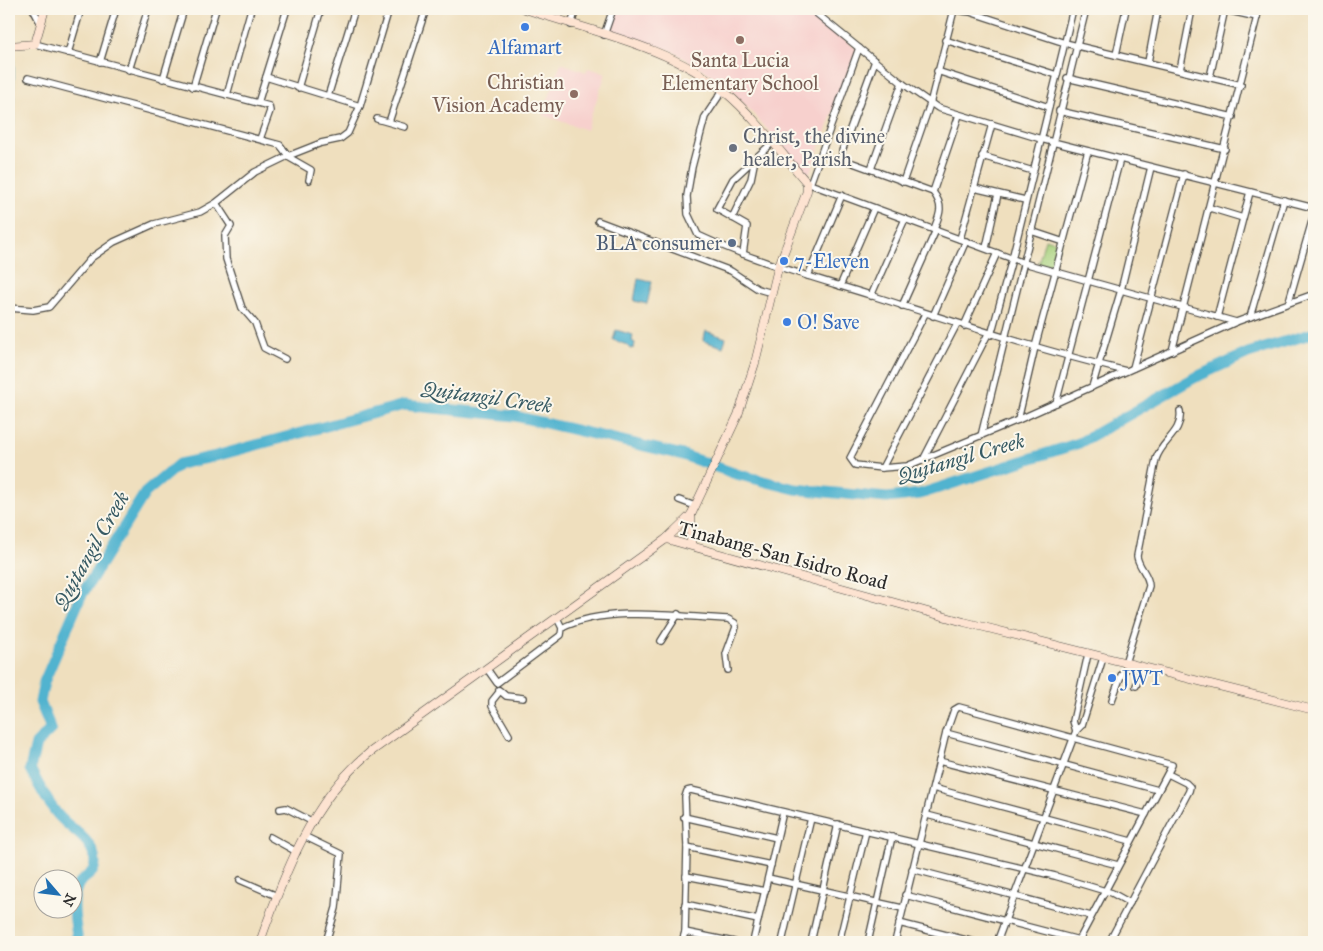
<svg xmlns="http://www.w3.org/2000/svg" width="1323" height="951" font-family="'IM FELL Great Primer',serif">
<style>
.built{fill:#f7d0cd}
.green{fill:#a6d07c;stroke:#687e54}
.water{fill:#51b3cf;stroke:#3e6f7d}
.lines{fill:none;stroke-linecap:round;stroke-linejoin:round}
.river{stroke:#51b3cf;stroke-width:11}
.street-casing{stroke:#484641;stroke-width:8}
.secondary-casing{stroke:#484641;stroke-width:9}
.street{stroke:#fff;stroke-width:5.5}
.secondary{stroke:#fde3d1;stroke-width:8}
.shop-dot{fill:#3f7fe0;stroke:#fbf7ec;stroke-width:2}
.education-dot{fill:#8d6e63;stroke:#fbf7ec;stroke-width:2}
.worship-dot{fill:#6b7280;stroke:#fbf7ec;stroke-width:2}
.service-dot{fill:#5c6f8a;stroke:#fbf7ec;stroke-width:2}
.labels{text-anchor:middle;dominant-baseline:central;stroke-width:4;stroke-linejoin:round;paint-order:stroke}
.shop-label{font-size:20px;fill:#366cbe;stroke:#fbf7ec;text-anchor:start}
.education-label{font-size:20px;fill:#785e54;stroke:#fbf7ec}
.worship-label{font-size:20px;fill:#5b616d;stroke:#fbf7ec;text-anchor:start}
.service-label{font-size:20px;fill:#4e5e75;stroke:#fbf7ec;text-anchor:end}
.street-label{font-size:20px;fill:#2b2b2b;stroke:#fbf7ec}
.water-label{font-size:21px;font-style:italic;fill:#385b64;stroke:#fbf7ec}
</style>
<rect width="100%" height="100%" fill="#fbf7ec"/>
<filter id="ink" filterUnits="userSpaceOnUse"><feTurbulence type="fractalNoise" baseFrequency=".02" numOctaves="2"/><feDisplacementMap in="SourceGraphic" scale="10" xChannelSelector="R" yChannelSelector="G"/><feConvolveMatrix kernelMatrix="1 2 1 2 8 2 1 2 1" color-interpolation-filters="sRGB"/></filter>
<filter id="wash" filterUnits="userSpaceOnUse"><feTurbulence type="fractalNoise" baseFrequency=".0096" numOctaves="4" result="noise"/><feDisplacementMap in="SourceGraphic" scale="20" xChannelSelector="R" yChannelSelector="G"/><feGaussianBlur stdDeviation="1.12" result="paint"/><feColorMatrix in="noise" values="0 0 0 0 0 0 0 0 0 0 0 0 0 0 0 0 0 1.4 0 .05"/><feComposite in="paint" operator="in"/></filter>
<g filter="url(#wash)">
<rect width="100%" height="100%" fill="#efdfbe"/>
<g class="built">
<polygon points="614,9 805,9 857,49 809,175 725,83 670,50 607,29"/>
<polygon points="561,63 586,72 588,68 606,73 586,130 543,115"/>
</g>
<polygon class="green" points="1045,239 1060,243 1052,268 1038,264"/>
<g class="water">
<polygon points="638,279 652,282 647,304 634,301"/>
<polygon points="616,330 633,335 632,341 635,343 634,348 630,349 627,345 613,340"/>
<polygon points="706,331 726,338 723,347 703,341"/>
</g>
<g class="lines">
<g class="river">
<polyline points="9,24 9,124"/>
<path d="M 78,942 C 76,926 70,901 78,885 C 83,876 95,876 95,862 C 94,840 71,830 58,815 C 47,802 39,785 30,769 L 36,744 L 51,729 L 40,702 L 44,682 L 81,596 L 145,493 L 179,464 L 212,457 L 404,405 L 515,416 L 683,455 L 736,474 L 795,489 L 887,498 L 920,494 L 1079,443 L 1194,378 L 1248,353 L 1314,333"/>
</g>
</g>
</g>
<g filter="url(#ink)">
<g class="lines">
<g class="street-casing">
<g id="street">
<polyline points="33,9 41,24"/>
<polyline points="811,9 902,83 938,108 1041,139 1314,208"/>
<polyline points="1221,9 1257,17"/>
<polyline points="571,25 576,9"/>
<polyline points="604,35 613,9"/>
<polyline points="945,40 1057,75"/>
<polyline points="35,44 269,106 270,111 260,139"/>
<polyline points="68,53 81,9"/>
<polyline points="1116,55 1126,9"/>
<polyline points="875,61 842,151 842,159 933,192 959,115"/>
<polyline points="100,62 116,9"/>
<polyline points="1148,62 1158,9"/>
<polyline points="129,70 148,9"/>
<polyline points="1180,70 1192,9"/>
<polyline points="937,71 1049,107"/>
<polyline points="266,77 360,106"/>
<polyline points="1210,77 1225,9"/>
<polyline points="28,78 280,145 290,158 311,170 309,180"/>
<polyline points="1067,78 1233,117"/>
<polyline points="163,79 184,9"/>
<polyline points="193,87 216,9"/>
<polyline points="298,88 321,9"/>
<path d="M 723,90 L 705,117 L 692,167 L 687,196 L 688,214 L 698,235 C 753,261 812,277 870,295 C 955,322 1039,350 1126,371"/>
<polyline points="227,95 251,9"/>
<polyline points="328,96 355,9"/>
<polyline points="258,103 287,9"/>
<polyline points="1059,111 1225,149"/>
<polyline points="377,119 405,127"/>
<polyline points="389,122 426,9"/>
<polyline points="982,156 1033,171"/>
<polyline points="871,169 902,83"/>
<polyline points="903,182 930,104 954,10 970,12 1065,43 1241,85"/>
<polyline points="807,183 1024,263 1236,322"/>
<polyline points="810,184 859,48"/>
<polyline points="974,188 1025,200"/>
<path d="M 933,192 C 944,206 940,214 934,229"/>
<polyline points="216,203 231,226 225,236 226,259 242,308 255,323 264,348 285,359"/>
<polyline points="1210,208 1243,218"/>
<polyline points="732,218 751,179 755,159"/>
<polyline points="598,221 731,271 758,289 772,293"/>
<polyline points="1031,231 1064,242"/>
<polyline points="960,239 992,124"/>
<polyline points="986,248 998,194"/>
<polyline points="743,254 747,226 717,209 733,179 772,143"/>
<polyline points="808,276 842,195"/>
<polyline points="840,286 874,208"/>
<polyline points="871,296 905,219"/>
<polyline points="1289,301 1314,214"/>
<polyline points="902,306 936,230"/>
<polyline points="9,308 33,310 49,307 91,258 114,242 154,224 200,212 216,203 255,172 288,156 321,143 340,139 348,133 360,106 389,9"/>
<polyline points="925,314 850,458 855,465 882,468 907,466 1018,420 1236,322 1314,294"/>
<polyline points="933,316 966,241"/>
<polyline points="1217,317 1250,192"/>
<polyline points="1250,317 1284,200"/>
<polyline points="964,326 997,253"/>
<polyline points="991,335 1012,259 1073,9"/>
<polyline points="1172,351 1259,9"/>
<polyline points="1133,368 1184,174"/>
<polyline points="1092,387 1121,290 1151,167"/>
<polyline points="1056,403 1120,159"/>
<polyline points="1018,420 1035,347 1088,151"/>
<polyline points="981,436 1086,9"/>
<polyline points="923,460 988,334"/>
<polyline points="882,468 957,324"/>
<polyline points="679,500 695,506"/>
<path d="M 562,628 C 608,605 679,617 728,619 L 735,623 L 736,627 L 726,654 L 728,670"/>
<polyline points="661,641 678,614"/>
<polyline points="1088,654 1073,721 1076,731 1082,725 1103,658"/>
<path d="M 1125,663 L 1149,586 C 1149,574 1138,567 1137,556 L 1156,459 C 1162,440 1183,433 1180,411"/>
<polyline points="487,669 497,683 561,635 562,628 557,618"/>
<polyline points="1136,686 1142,668"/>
<polyline points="499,690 506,696 523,698"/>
<polyline points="500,691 492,701 492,706 509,735"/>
<polyline points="1112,700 1122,673 1130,666"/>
<polyline points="946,733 1158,790"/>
<polyline points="939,761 1146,814"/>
<polyline points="933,788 1131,841"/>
<polyline points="280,809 286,808 313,822"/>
<polyline points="927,815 1118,865"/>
<polyline points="684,817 777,838"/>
<polyline points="304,836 341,854 336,908 326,942"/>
<polyline points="270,837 297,852"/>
<polyline points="687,847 771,865"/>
<polyline points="912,869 1091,916"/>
<polyline points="686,876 765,891"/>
<polyline points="768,878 902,908"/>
<polyline points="240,880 277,896"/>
<polyline points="905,895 1079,940"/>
<polyline points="685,904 758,920"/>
<polyline points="899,923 974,942"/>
<polyline points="685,932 734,942"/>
<polyline points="682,942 685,932 687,847 685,797 687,791 691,790 1055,876 1112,893 1130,903"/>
<polyline points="753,942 783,812"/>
<polyline points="782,942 811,818"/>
<polyline points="811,942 838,824"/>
<polyline points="839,942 866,831"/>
<polyline points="868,942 892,837"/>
<polyline points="895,942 946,733 954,710 959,707 1172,765 1078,942"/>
<polyline points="997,942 1076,731"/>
<polyline points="1109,942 1189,791 1190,787 1186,783 1168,774"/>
</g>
</g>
<g class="secondary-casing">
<g id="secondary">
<path d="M 525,9 C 590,31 672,47 725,92 C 754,116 782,154 807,183 L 807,191 L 778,268 L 755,363 L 738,415 L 691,515 L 666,539"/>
<polyline points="9,46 35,44 45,9"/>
<polyline points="691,545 691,515"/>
<path d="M 260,942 C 284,874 312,800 369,753 L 666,539 L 964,622 L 1314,710"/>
</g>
</g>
<use href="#street" class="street"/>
<use href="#secondary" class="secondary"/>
</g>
</g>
<g class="shop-dot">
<circle cx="525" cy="27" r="5"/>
<circle cx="784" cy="261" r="5"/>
<circle cx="787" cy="322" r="5"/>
<circle cx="1112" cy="678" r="5"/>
</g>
<g class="education-dot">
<circle cx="740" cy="40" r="5"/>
<circle cx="574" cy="94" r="5"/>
</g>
<circle class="worship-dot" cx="733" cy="148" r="5"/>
<circle class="service-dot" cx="732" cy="243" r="5"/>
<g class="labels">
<g class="shop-label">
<text x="525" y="47" text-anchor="middle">Alfamart</text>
<text x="794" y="261">7-Eleven</text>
<text x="797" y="322">O! Save</text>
<text x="1122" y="678">JWT</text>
</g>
<g class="education-label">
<text x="740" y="60">Santa Lucia<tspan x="740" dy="23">Elementary School</tspan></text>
<text x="564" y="82" text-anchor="end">Christian<tspan x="564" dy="23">Vision Academy</tspan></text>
</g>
<g class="worship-label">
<text x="743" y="136">Christ, the divine<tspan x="743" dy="23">healer, Parish</tspan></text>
</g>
<g class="service-label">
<text x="722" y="243">BLA consumer</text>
</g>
<g class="street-label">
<text transform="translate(783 555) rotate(15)">Tinabang-San Isidro Road</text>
</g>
<g class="water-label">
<text transform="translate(487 397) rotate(8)">Quitangil Creek</text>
<text transform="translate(961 458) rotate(-16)">Quitangil Creek</text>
<text transform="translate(91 550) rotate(-60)">Quitangil Creek</text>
</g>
</g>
<rect width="1323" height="951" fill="none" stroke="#fbf7ec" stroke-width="30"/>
<g transform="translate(58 894) rotate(118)"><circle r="24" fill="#fbf7ec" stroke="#a8a59f"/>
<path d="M0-4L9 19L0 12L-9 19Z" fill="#1f6fb2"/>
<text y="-8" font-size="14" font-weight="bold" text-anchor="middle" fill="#2b2b2b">N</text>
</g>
</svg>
